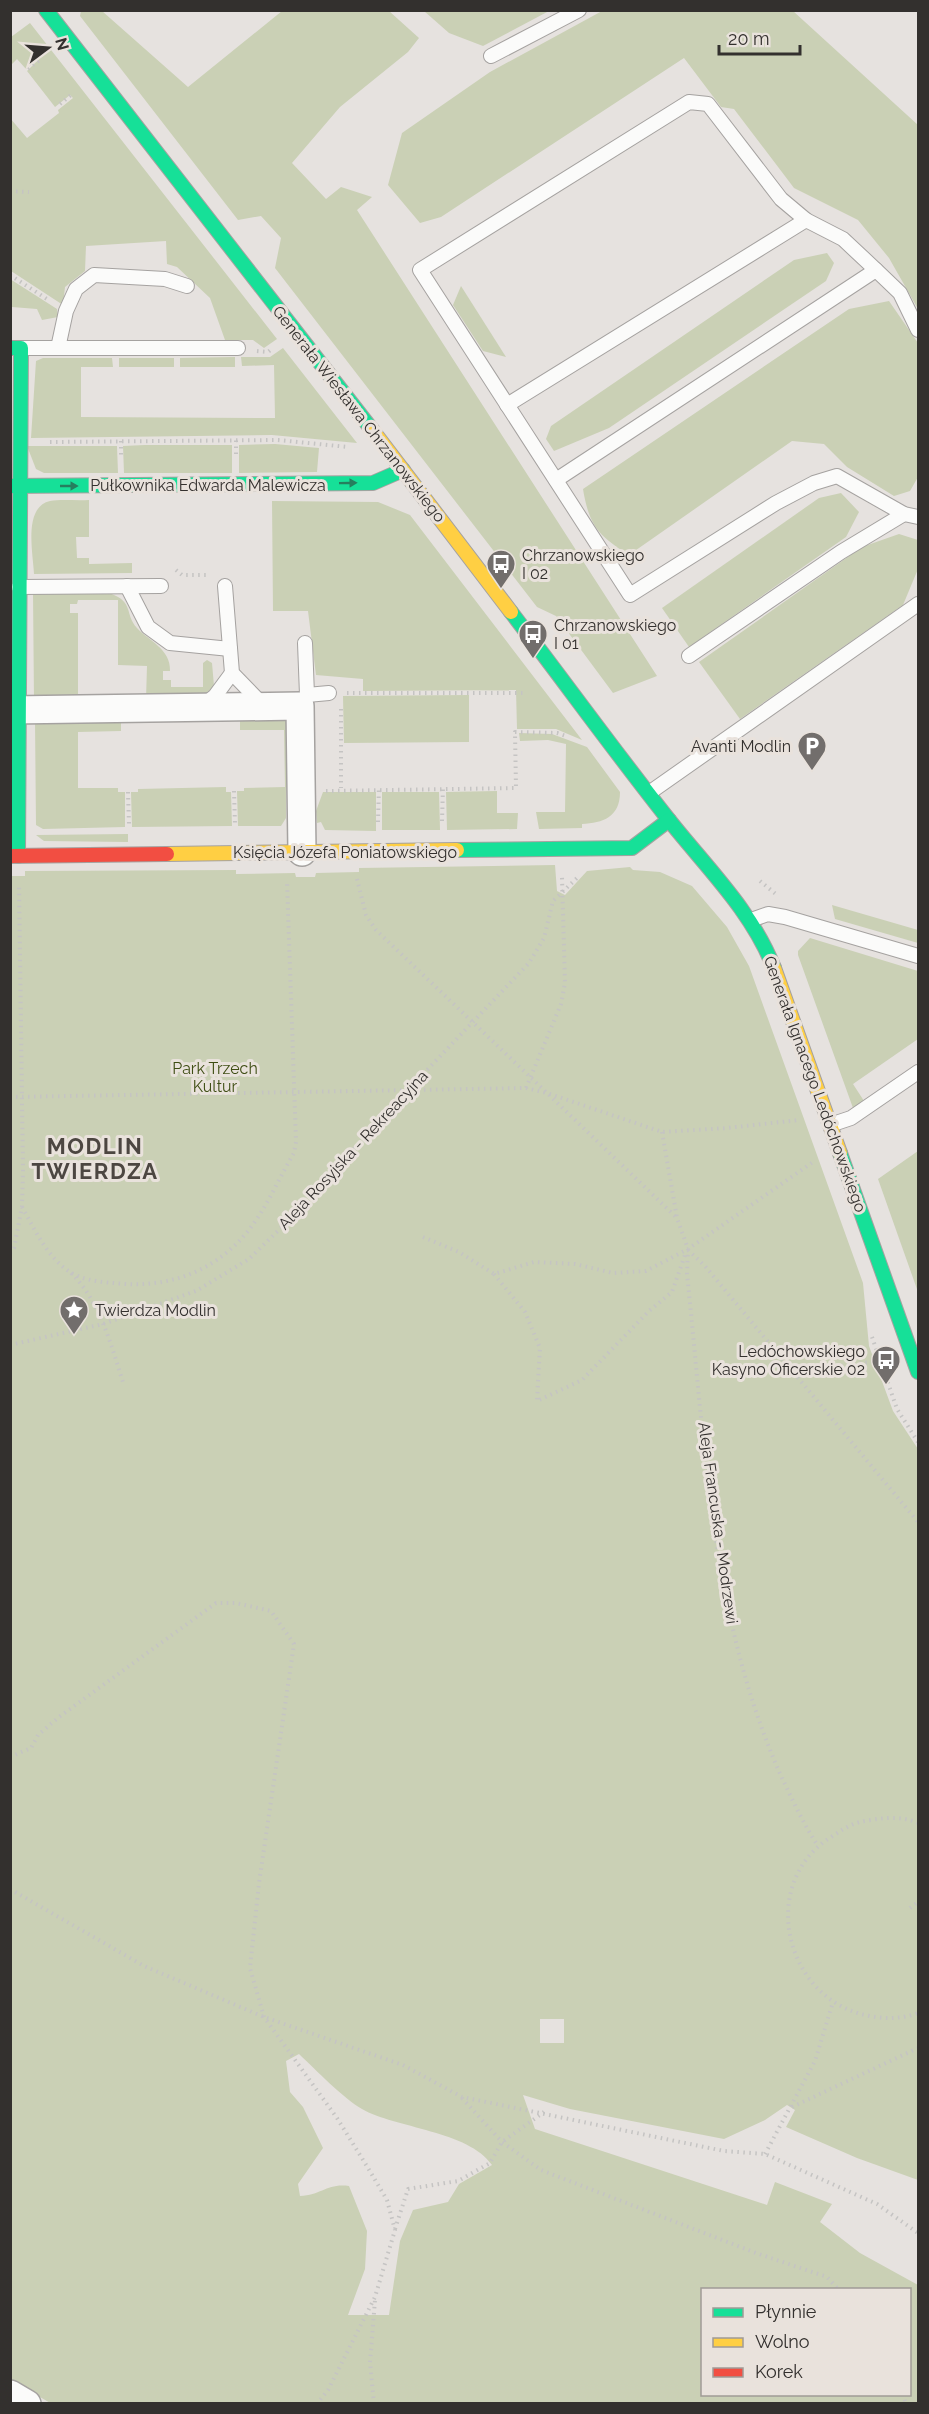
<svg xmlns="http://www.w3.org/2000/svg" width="929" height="2414" font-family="Raleway,sans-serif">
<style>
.green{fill:#cad0b5;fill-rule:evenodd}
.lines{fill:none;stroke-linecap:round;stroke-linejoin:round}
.lane-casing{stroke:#a5a2a0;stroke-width:16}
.street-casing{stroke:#a5a2a0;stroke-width:30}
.fast-casing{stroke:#a5a2a0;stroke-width:16}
.slow-casing{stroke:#a5a2a0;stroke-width:16}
.jam-casing{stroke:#a5a2a0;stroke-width:16}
.path{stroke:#c5c4c3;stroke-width:4;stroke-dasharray:1.5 4.5;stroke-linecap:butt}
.lane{stroke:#fbfbfa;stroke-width:14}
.street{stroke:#fbfbfa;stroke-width:27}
.fast{stroke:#16e098;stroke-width:14}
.slow{stroke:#ffcf43;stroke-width:14}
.jam{stroke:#f24e42;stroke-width:14}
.oneway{fill:#267f5e}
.labels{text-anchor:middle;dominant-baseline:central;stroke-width:6;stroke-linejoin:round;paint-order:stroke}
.street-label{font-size:16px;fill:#33302e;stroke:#e9e2dc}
.poi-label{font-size:16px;fill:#33302e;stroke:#e9e2dc;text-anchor:start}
.park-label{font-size:16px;fill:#3e4d13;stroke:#e9e2dc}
.district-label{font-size:22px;font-weight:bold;letter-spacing:1.5px;fill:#4c4641;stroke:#e9e2dc}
</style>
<rect width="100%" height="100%" fill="#e6e2df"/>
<g class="green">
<polygon points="81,11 102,11 188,87 282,11 389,11 419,38 408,52 340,107 292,163 326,199 341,187 372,197 357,210 657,676 613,693 556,616 537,607 275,268 281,238 261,216 238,220 80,16"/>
<polygon points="424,11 549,11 483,46 449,33"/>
<polygon points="602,11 793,11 918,125 918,309 889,258 858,220 794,188 734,109 721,107 684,58 441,217 420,223 388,185 402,133 490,72"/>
<polygon points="30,23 277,339 264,348 253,340 225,340 210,298 177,267 167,264 166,241 86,246 85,271 65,287 63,305 11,271 10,118 27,138 59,113 58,110 73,98 70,95 55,107 27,71 41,57 26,69 17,59 11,65 11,37"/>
<polygon points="827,253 834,263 826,281 609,428 554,451 546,439 551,426 794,260"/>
<polygon points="10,279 57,309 58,317 42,320 37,309 12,307 11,316"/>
<polygon points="461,286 506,357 483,351 453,305"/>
<path d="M 889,301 L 918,343 L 918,477 L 910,491 L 894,496 L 847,467 L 824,444 L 792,441 L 629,555 C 599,536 589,526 583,489 L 849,309 Z"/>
<polygon points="283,348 357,443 272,435 31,438 36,361 43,358 112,358 113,367 81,367 81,417 275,418 274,365 242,366 241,357 270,357"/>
<polygon points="235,357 235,367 180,367 180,358"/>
<rect x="119" y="358" width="55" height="9"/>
<polygon points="275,444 319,448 317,472 239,473 239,445"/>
<polygon points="145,445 232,445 232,473 124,473 123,446"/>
<polygon points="27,446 117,446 118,473 44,473 36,469"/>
<polygon points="841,493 859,512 846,537 689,647 662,608 819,498"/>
<path d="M 89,500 L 89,537 L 76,537 L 77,558 L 89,558 L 89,564 L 132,563 L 132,573 L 34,574 C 33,553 23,507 50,501 C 62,499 76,501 89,500 Z"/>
<polygon points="272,501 378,502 410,515 582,740 556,729 517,729 516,690 363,691 363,679 316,675 308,611 273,611"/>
<polygon points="899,534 918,540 918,569 903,605 740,719 699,662 862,547"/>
<path d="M 33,593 L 109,593 C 135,602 124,614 137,628 C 149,641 171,649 170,671 L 163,671 L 163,680 L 171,680 L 171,687 L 203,687 L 203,663 L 207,660 L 212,663 L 214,686 L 199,700 L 146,699 L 147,666 L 118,665 L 118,600 L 78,600 L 77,604 L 70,604 L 70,613 L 78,613 L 78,701 L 34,701 Z"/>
<polygon points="469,695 469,742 344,743 343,696"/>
<polygon points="286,720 286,818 281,826 238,826 237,791 244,791 244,788 285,787 284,730 240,730 240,721"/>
<polygon points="35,722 121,722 121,731 78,732 78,788 118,788 118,792 125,792 125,827 43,829 36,825"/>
<path d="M 519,733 L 552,734 L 587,747 L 620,792 C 620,817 603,823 582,824 L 582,828 L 539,829 L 536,812 L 565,812 L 566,744 L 548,740 L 520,741 Z"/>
<polygon points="226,787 226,792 231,792 232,826 132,827 131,792 138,792 138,789"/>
<polygon points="497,791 497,813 518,813 517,829 447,830 446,792"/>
<polygon points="323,792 376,792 376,831 325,830 321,822 317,823 316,811"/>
<polygon points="382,792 439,792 440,830 382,830"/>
<polygon points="128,834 128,842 44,841 36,835"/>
<path d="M 555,865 L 557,891 L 565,895 L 587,871 L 630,867 L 633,870 L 660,872 L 692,886 L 727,927 L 749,966 L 863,1283 L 869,1346 L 893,1411 L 918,1449 L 918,2180 L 857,2158 L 786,2127 L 795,2110 L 787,2105 L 765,2120 L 724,2139 L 570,2109 L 523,2095 L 535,2129 L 767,2205 L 775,2182 L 832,2204 L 820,2222 L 860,2253 L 918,2285 L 918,2403 L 52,2404 L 11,2380 L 11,876 L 25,876 L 25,871 L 236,870 L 236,874 L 295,873 L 296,877 L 315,877 L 316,873 L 359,872 L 359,868 ZM 540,2019 L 564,2019 L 564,2043 L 540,2043 ZM 299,2054 C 316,2070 343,2098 362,2109 C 395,2128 469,2131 492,2165 L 459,2184 L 448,2202 L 413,2210 L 400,2241 L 389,2315 L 348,2315 L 365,2269 L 367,2231 L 349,2186 C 327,2183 322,2195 300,2196 L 298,2184 L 323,2148 L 303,2107 L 290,2092 L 286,2061 ZM 702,2290 L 910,2290 L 910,2394 L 702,2394 Z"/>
<polygon points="832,905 918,930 918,943 835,919"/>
<polygon points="810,938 918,971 918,1039 853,1084 864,1101 853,1108 798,955 798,951"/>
<polygon points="918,1151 918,1292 878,1179"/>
</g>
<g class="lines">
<g class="lane-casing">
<g id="lane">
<polyline points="491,56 579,10"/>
<polyline points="806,220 781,199 708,104 689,102 420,270 630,595 776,503 814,483 837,476 904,514 918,517"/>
<polyline points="21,348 238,348"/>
<polyline points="58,348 66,311 76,289 94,275 165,279 187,286"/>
<polyline points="507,405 806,220 843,239 876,270"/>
<polyline points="556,480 876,270 900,293 918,330"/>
<polyline points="127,586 148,627 170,643 230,649"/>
<polyline points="225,586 232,673 264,706"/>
<polyline points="19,587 161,586"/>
<polyline points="689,656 841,552 904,514"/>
<polyline points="307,695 329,693"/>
<polyline points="204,705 215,696 232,673"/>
<polyline points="300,706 307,695 305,643"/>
<polyline points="649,793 918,604"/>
<polyline points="751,920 768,914 785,917 918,956"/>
<polyline points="830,1125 851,1118 918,1072"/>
</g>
</g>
<g class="street-casing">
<g id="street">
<polyline points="10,710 300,706 302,852"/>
<polyline points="10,2394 27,2404"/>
</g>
</g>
<g class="fast-casing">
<g id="fast">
<polyline points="46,10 373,431"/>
<polyline points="10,348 21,348 18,856"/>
<polyline points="10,486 373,483 403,470"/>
<path d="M 511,612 C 564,681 615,752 669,820 C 707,868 752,911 774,968"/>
<polyline points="457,850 632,848 669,820"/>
<polyline points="840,1153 918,1372"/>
</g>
</g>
<g class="slow-casing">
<g id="slow">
<polyline points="373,431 511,612"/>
<polyline points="167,854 457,850"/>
<polyline points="774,968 840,1153"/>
</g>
</g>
<g class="jam-casing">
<polyline id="jam" points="10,856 167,854"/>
</g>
<g class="path">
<polyline points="28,69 42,58"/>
<polyline points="60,104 71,95"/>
<polyline points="10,191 29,192"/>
<polyline points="10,275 50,301"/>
<polyline points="257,351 268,352 273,348"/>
<polyline points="121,441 121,456"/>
<polyline points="50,442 278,440 348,447"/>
<polyline points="236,454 236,440"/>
<polyline points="176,570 182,575 208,575"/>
<polyline points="347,693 525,693"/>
<polyline points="341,709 341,788"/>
<polyline points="234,791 235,824"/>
<polyline points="326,791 516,788 515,732 557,733 566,736"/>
<polyline points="128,792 129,824"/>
<polyline points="442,821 443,787"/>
<polyline points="378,822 379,786"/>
<polyline points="357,879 366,915 376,930 547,1093 662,1132 727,1128 799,1120"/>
<polyline points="760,881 777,895"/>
<polyline points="526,1088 561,1004 565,983 562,877"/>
<polyline points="10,1097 526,1088 547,1093 676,1217"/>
<path d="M 662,1132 L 677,1218 L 688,1249 L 687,1274 C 705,1443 711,1621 782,1778 C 793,1801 804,1825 818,1846"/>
<path d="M 22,1207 C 35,1230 47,1257 70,1272 C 82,1280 100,1282 114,1283 C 166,1289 214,1273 248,1231 C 266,1209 279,1178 294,1153 L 296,1142 L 287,881"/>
<polyline points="423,1237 459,1252 494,1274 534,1262 575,1264 613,1273 646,1271 688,1249 813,1162"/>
<polyline points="688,1250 705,1266 918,1522"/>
<polyline points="10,1253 14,1248 22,1207 23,1171 19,884"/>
<path d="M 71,1273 C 101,1302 111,1346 124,1385"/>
<polyline points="494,1274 525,1312 540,1348 537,1401 582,1380 649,1311 672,1292 685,1255"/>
<polyline points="872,1337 897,1409 918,1442"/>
<polyline points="10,1345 103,1324 196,1291 249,1259 286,1223 408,1090 529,963 544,938 553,901 577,878"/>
<polyline points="794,1372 879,1361"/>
<polyline points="10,1757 31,1748 38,1735 59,1717 216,1603 236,1603 271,1611 294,1644 259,1883 250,1968 264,2017 337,2118 368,2168 387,2200 395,2230 375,2297 328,2390 317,2404"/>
<path d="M 918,1823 C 901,1815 878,1818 860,1822 C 848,1825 839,1832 828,1839 C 760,1885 784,1993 861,2014 C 879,2019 900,2020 918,2013"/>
<polyline points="10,1889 144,1966 264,2017 403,2065 462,2097 724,2151 765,2154 877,2204 918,2233"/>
<polyline points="910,1908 918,1902"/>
<polyline points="462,2098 502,2142 541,2170 756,2253 827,2277 839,2290"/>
<polyline points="792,2107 918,2048"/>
<polyline points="765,2154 815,2061 833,2002"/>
<polyline points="395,2229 408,2189 458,2181 490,2163 502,2142 544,2112"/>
<polyline points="903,2394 906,2404"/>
<polyline points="374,2404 370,2363 375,2300"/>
</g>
<use href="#lane" class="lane"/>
<use href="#street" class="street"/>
<use href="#fast" class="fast"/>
<use href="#slow" class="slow"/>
<use href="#jam" class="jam"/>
</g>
<defs><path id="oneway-solid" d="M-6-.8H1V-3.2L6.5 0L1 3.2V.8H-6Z" transform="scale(1.5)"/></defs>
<g class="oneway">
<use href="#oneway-solid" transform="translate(348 483) rotate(-1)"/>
<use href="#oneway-solid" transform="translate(69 486)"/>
</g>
<defs>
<g id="bus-pin" transform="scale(1.5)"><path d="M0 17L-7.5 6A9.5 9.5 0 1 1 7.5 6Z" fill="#726e6c" stroke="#e9e2dc"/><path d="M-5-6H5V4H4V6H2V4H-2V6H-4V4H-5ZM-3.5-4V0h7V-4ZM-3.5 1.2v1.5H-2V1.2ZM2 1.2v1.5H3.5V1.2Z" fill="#fff"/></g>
<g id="parking-pin" transform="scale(1.5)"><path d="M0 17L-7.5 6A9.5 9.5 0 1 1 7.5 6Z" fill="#726e6c" stroke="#e9e2dc"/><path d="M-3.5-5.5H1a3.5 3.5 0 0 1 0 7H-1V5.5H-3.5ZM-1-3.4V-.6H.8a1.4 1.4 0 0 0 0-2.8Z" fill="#fff"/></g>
<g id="sight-pin" transform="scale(1.5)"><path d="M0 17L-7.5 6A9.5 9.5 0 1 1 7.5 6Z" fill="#726e6c" stroke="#e9e2dc"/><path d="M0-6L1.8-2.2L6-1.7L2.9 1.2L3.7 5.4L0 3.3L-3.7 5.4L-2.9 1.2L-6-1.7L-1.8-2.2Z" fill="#fff"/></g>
</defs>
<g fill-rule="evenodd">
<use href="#bus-pin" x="501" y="564"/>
<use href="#bus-pin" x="533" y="634"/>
<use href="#parking-pin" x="812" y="746"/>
<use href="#sight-pin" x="74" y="1310"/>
<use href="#bus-pin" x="886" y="1360"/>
</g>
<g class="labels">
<g class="street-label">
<text transform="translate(359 414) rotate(52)">Generała Wiesława Chrzanowskiego</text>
<text x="208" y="485">Pułkownika Edwarda Malewicza</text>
<text x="345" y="852">Księcia Józefa Poniatowskiego</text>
<text transform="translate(815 1084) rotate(70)">Generała Ignacego Ledóchowskiego</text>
<text transform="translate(353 1150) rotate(-47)">Aleja Rosyjska - Rekreacyjna</text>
<text transform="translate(718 1523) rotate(82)">Aleja Francuska - Modrzewi</text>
</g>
<g class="poi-label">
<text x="522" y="555">Chrzanowskiego<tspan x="522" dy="18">I 02</tspan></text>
<text x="554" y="625">Chrzanowskiego<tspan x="554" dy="18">I 01</tspan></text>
<text x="791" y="746" text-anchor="end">Avanti Modlin</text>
<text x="95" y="1310">Twierdza Modlin</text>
<text x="865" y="1351" text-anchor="end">Ledóchowskiego<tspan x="865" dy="18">Kasyno Oficerskie 02</tspan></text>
</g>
<g class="park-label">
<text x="215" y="1068">Park Trzech<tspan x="215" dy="18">Kultur</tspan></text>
</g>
<g class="district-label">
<text x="95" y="1146">MODLIN<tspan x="95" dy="25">TWIERDZA</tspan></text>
</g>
</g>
<rect width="929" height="2414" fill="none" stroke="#33302e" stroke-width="24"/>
<rect x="701" y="2288" width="210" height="108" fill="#e9e2dc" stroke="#a09b96" stroke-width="1.5"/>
<rect x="713" y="2308" width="30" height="9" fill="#16e098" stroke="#a09b96" stroke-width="1.5"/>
<text x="755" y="2318" font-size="18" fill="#33302e">Płynnie</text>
<rect x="713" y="2338" width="30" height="9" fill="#ffcf43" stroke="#a09b96" stroke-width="1.5"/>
<text x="755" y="2348" font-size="18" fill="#33302e">Wolno</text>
<rect x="713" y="2368" width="30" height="9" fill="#f24e42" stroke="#a09b96" stroke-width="1.5"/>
<text x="755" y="2378" font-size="18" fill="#33302e">Korek</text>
<g transform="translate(48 48) rotate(74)" stroke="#e9e2dc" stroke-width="4.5" paint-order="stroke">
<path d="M0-4.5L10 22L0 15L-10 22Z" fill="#33302e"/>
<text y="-9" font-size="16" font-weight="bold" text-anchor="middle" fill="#33302e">N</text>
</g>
<path d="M719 45v9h81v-9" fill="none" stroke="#33302e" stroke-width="3"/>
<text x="728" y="45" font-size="18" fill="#33302e" stroke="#e9e2dc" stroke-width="4.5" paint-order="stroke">20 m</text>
</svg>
